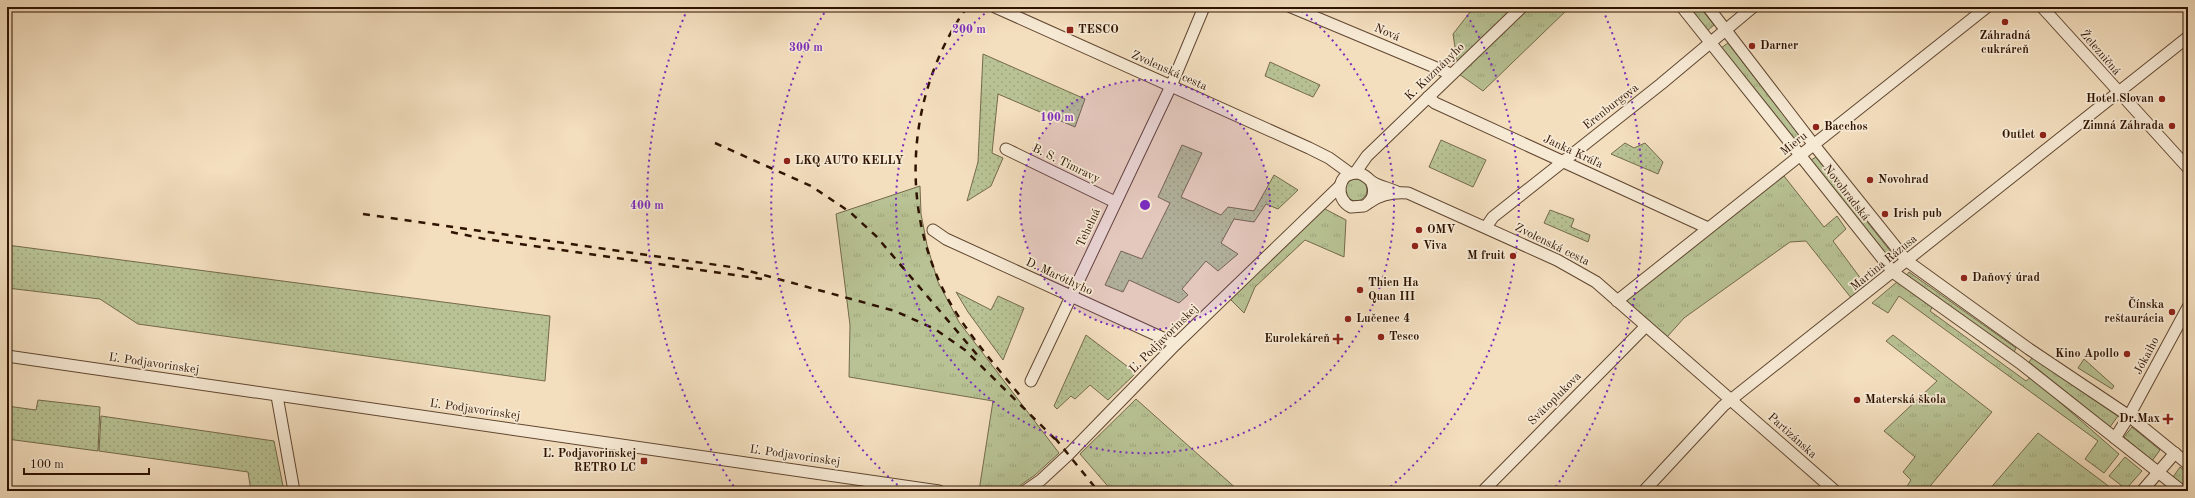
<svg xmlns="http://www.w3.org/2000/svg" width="2195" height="498" font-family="'Old Standard TT',serif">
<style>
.grass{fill:url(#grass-tufts);stroke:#746a4a}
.park{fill:url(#park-dots);stroke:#746a4a}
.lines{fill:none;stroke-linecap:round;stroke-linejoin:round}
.minor-casing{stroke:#604630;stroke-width:13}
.minor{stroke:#f7ead5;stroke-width:11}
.rail{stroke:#2f1300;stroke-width:2.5;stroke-dasharray:7 7;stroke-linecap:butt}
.ring{fill:none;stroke:#7b2cbf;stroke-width:2;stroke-dasharray:2 4}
.poi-dot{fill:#8f2418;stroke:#f7ead5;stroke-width:1.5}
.labels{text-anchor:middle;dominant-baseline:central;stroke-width:3.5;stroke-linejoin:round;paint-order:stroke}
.poi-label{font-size:12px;font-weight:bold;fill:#2f1300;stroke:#f7ead5;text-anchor:start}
.street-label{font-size:12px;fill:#2f1300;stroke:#f7ead5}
.centre{fill:#7b2cbf;stroke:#f7ead5;stroke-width:2}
.ring-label{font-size:12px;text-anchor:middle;font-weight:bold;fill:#7b2cbf;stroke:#f7ead5;stroke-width:3.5;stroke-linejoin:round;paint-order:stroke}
</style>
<defs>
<pattern id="grass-tufts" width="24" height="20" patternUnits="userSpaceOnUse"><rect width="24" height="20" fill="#b8c294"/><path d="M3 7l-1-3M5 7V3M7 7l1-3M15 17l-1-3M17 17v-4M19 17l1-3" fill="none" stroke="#9ea67e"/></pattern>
<pattern id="park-dots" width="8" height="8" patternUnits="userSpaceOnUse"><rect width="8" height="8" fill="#b8c294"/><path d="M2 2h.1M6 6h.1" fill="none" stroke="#9ea67e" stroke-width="1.8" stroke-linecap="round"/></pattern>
</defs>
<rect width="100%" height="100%" fill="#f3debe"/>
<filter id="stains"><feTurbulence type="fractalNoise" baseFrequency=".005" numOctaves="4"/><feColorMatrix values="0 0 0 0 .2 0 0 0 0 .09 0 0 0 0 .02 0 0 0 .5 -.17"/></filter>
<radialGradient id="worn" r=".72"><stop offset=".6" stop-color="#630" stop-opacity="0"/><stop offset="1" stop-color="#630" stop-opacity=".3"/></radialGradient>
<g class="grass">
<polygon points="1474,7 1570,7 1483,91 1459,74 1453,34"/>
<polygon points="1688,7 1700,7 1714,25 1707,31"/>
<polygon points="1728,43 1803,140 1798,145 1721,48"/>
<polygon points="1816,157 1895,257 1892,261 1811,160"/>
<polygon points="1784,176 1824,227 1837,216 1846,229 1833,241 1867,287 1852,299 1806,241 1790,242 1684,318 1667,337 1620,297"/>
<circle cx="1356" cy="190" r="11"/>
<polygon points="920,186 921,214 927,245 938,282 959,322 1059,453 1035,475 1012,491 979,491 993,401 849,377 850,325 836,214"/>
<polygon points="1325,209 1346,220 1344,257 1305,240 1255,287 1244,313 1230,299 1310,221"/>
<polygon points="1909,272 2016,348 2014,352 1906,276"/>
<polygon points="1897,282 1933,306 1930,311 2026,381 2031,377 2119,454 2104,473 2085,459 2098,441 1899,296 1888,313 1872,303"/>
<polygon points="1893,335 1992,412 1926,491 1904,491 1911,480 1903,472 1915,457 1884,431 1937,381 1886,341"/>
<polygon points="2032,358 2118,416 2110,427 2029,362"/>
<polygon points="2084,359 2114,386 2112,389 2078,368"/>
<polygon points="1136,399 1239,491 1112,491 1080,454"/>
<polygon points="2132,427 2160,450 2152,461 2124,437"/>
<polygon points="2038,433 2115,491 1988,491"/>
<polygon points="2125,457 2142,471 2126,489 2109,476"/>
<polygon points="2180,467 2188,474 2188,490 2173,477"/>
</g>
<g class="park">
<polygon points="983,54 1085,99 1075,127 998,94 992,153 1003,158 991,186 967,201 978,162"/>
<polygon points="1270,62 1320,85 1313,97 1265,76"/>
<polygon points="1441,140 1486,160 1473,187 1429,167"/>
<polygon points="1625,143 1634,148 1645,143 1663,162 1658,174 1611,154"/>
<polygon points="1182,145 1202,153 1181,197 1221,215 1228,207 1254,211 1274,175 1298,190 1278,209 1266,204 1254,222 1234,219 1221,243 1238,254 1218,271 1206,261 1182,289 1188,295 1179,303 1129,280 1123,292 1105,285 1121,251 1142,259 1170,203 1158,197"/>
<polygon points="1550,210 1574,219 1571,227 1590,235 1588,242 1544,223"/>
<polygon points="7,245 550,316 545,381 138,324 100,299 7,288"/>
<polygon points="956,292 991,310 998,296 1024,308 1003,360 968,312"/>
<polygon points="1086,335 1136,373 1108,400 1090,385 1075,399 1071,396 1057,409 1054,406"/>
<polygon points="38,400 100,407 98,451 7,439 7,406 36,410"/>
<polygon points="101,416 274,441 284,491 251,491 248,472 99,451"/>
</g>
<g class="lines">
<g class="minor-casing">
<g id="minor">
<polyline points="995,7 1309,148 1329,158 1351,174"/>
<polyline points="1291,7 1451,74"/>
<polyline points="1682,7 1894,273 2020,363 2182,491"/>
<polyline points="1708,7 1814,145 1907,261 2029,349 2129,416 2188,464"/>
<polyline points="2042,7 2188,168"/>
<polyline points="1428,97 1435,103 1708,228"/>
<polyline points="1006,149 1115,202"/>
<polyline points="1355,173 1367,156 1522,7"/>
<path d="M 1371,181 C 1376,191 1374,200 1364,206 L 1351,207 C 1334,199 1337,171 1358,173 C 1364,174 1366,177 1371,181 C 1377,186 1389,188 1397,192"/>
<path d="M 1370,202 C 1381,194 1395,192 1408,193 L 1557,260 L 1596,282 L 1835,491"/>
<polyline points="1486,227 1493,217 1661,84 1753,7"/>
<polyline points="933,230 946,239 1176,344"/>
<polyline points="1617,301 1987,7"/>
<polyline points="7,356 939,491"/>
<polyline points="1031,381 1171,86 1204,7"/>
<polyline points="277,396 294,491"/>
<polyline points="2115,438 2129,416 2188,307"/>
<polyline points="1025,491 1041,480 1068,455 1176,344 1340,186"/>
<polyline points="1483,491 1646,326"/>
<polyline points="1644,491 1723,406 2188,37"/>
<polyline points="2142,491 2175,453"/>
</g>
</g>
<use href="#minor" class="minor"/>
<g class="rail">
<path d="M 967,7 C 907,92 898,207 948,299 C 968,335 996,366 1022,398"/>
<polyline points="715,143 811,186 850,212 876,236 979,357"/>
<polyline points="363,214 738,268 895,311 935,329 965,350 1058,442"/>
<polyline points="451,232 485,239 762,279"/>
<polyline points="1055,438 1098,491"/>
</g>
</g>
<circle cx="1145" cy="205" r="125" fill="#7b2cbf" fill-opacity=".12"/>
<g class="ring">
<circle cx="1145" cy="205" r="125"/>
<path d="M1297 7A249 249 0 1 1 993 7"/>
<path d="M902 489A374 374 0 0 1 826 10M1464 10A374 374 0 0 1 1388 489"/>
<path d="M737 491A498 498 0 0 1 687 10M1603 10A498 498 0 0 1 1553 491"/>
</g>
<g class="poi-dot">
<circle cx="2005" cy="22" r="4"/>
<rect x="1066" y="26" width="8" height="8" rx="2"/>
<circle cx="1752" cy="46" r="4"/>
<circle cx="2162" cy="99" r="4"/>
<circle cx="2172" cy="126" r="4"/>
<circle cx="1816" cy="127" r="4"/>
<circle cx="2043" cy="135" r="4"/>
<circle cx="787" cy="161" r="4"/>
<circle cx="1870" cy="180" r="4"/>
<circle cx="1885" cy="214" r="4"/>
<circle cx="1419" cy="230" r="4"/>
<circle cx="1415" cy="246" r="4"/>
<circle cx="1513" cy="256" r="4"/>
<circle cx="1964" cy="278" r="4"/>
<circle cx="1360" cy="290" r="4"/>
<circle cx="2172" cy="312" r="4"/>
<circle cx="1348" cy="319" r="4"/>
<circle cx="1381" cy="337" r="4"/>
<path d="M1336 333h4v4h4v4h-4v4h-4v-4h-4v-4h4z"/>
<circle cx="2127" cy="354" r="4"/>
<circle cx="1857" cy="400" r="4"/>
<path d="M2166 413h4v4h4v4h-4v4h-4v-4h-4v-4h4z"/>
<rect x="640" y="457" width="8" height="8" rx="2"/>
</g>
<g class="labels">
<g class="poi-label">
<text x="1078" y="30">TESCO</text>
<text x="2005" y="36" text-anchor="middle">Záhradná<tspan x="2005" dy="14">cukráreň</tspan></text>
<text x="1760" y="46">Darner</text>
<text x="2154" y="99" text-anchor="end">Hotel Slovan</text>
<text x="2164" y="126" text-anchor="end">Zimná Záhrada</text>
<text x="1824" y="127">Bacchos</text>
<text x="2035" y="135" text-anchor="end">Outlet</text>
<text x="795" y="161">LKQ AUTO KELLY</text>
<text x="1878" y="180">Novohrad</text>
<text x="1893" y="214">Irish pub</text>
<text x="1427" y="230">OMV</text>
<text x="1423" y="246">Viva</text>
<text x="1505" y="256" text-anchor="end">M fruit</text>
<text x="1972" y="278">Daňový úrad</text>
<text x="1368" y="283">Thien Ha<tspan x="1368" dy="14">Quan III</tspan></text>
<text x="2164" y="305" text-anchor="end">Čínska<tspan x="2164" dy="14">reštaurácia</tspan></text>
<text x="1356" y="319">Lučenec 4</text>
<text x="1389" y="337">Tesco</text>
<text x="1330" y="339" text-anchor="end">Eurolekáreň</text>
<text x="2119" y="354" text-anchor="end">Kino Apollo</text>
<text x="1865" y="400">Materská škola</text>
<text x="2160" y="419" text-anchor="end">Dr.Max</text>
<text x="636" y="454" text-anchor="end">Ľ. Podjavorinskej<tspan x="636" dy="14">RETRO LC</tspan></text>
</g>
<g class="street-label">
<text transform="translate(1387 33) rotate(23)">Nová</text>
<text transform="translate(2100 53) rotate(49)">Železničná</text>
<text transform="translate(1169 71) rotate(24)">Zvolenská cesta</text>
<text transform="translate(1435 72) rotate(-44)">K. Kuzmányho</text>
<text transform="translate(1611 107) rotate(-38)">Erenburgova</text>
<text transform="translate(1794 144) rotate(-38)">Mieru</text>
<text transform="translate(1573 152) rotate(25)">Janka Kráľa</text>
<text transform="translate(1066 164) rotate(26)">B. S. Timravy</text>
<text transform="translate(1846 193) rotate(52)">Novohradská</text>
<text transform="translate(1089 228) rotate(-65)">Tehelná</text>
<text transform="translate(1552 245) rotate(26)">Zvolenská cesta</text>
<text transform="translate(1884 263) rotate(-39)">Martina Rázusa</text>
<text transform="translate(1059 277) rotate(25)">D. Maróthyho</text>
<text transform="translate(1164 339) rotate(-45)">Ľ. Podjavorinskej</text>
<text transform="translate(2147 356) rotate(-62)">Jókaiho</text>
<text transform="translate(154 364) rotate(8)">Ľ. Podjavorinskej</text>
<text transform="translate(1555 399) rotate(-45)">Svätoplukova</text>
<text transform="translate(475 410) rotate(8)">Ľ. Podjavorinskej</text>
<text transform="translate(1792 436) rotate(42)">Partizánska</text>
<text transform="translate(795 456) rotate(8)">Ľ. Podjavorinskej</text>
</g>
</g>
<circle cx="1145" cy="205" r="6" class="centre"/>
<g class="ring-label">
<text x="969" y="33">200 m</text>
<text x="806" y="51">300 m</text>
<text x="1057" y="121">100 m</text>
<text x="647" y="209">400 m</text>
</g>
<rect width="2195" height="498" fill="none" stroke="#f3debe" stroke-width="24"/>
<rect x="8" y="8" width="2179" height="482" fill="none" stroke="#2f1300" stroke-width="2"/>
<rect x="12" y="12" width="2171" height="474" fill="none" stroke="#2f1300"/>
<path d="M24 468v6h125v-6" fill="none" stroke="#2f1300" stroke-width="2"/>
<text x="30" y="468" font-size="12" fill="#2f1300" stroke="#f7ead5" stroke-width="3" paint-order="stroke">100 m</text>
<rect width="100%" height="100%" filter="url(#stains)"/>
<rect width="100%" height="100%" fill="url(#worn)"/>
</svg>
